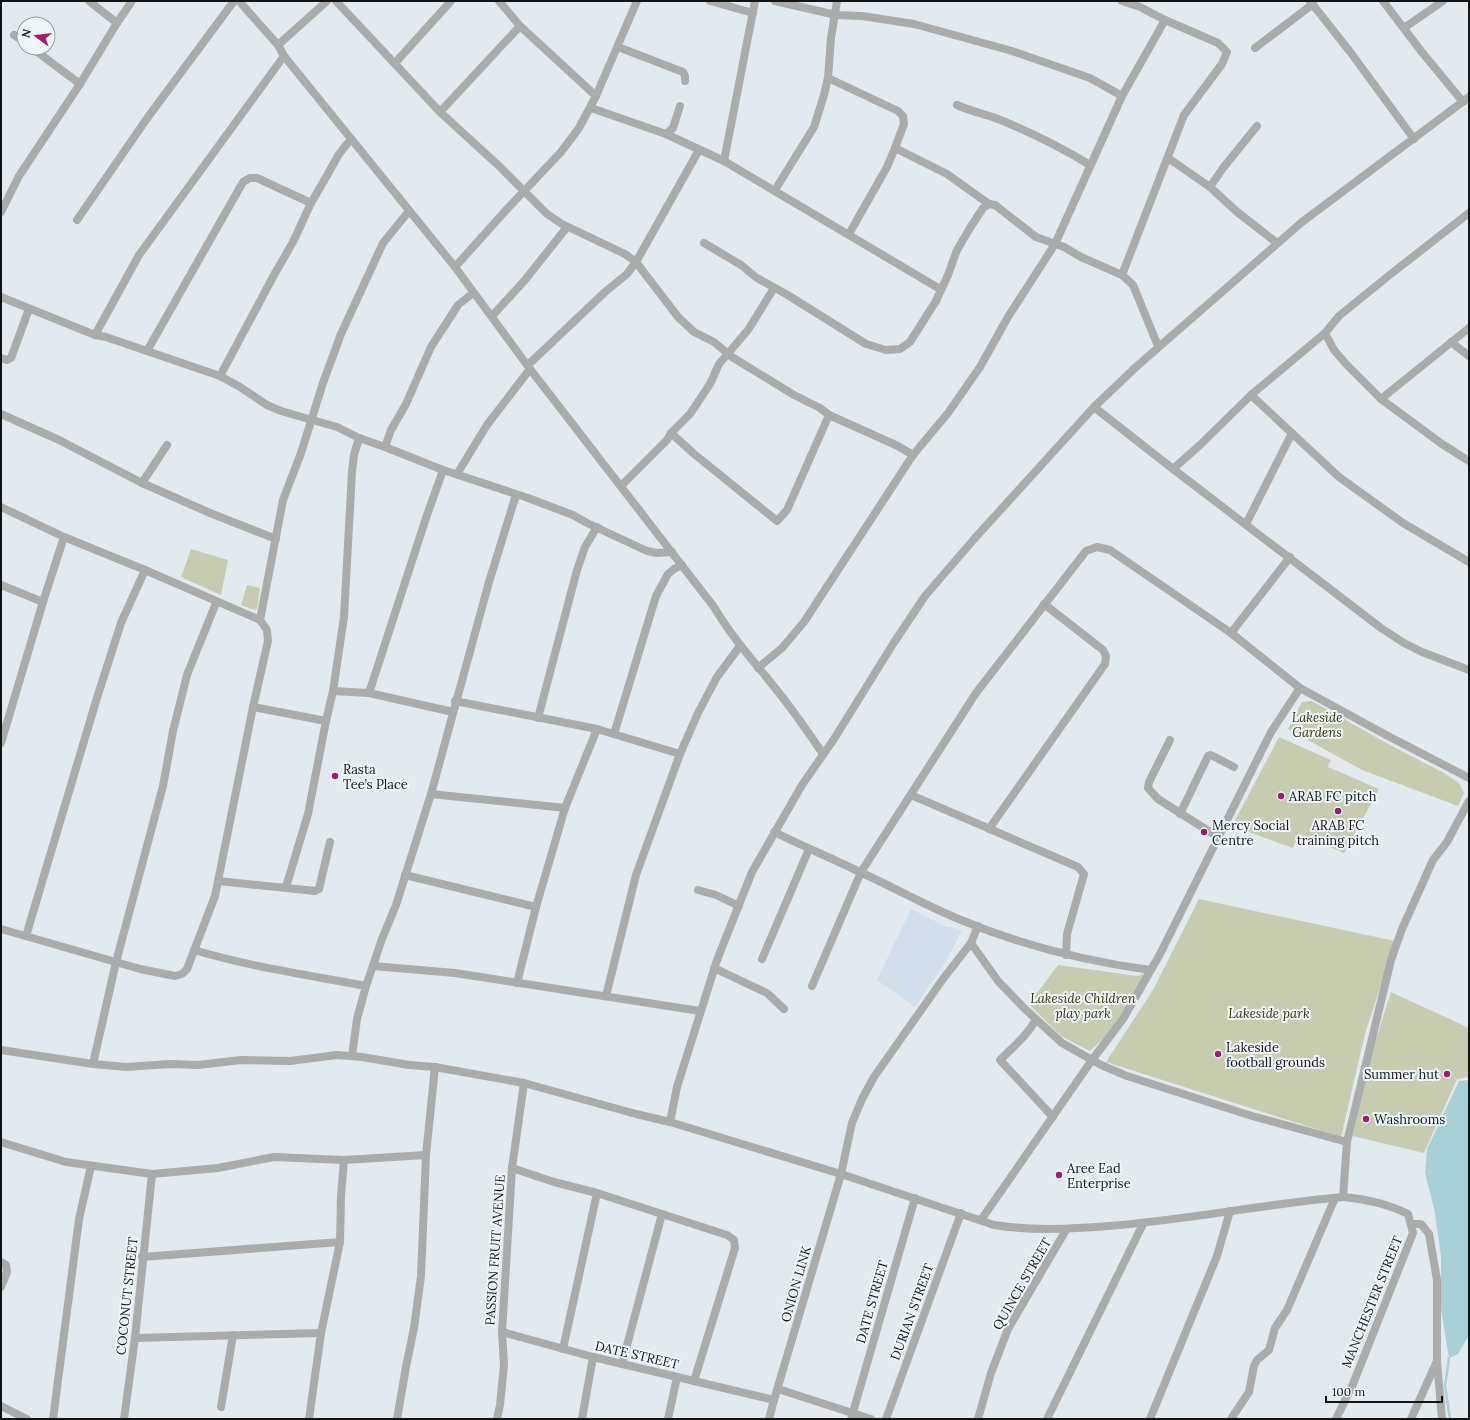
<svg xmlns="http://www.w3.org/2000/svg" width="1470" height="1420" font-family="Lora,serif">
<style>
.built{fill:#d2dfea}
.green{fill:#c7ccb1}
.water{fill:#a7d1d5}
.lines{fill:none;stroke-linecap:round;stroke-linejoin:round}
.stream{stroke:#a7d1d5;stroke-width:2.5}
.minor{stroke:#a9acaa;stroke-width:8}
.poi-dot{fill:#9f1b6b;stroke:#eff6fc;stroke-width:1.5}
.labels{text-anchor:middle;dominant-baseline:central;stroke-width:4;stroke-linejoin:round;paint-order:stroke}
.park-label{font-size:13px;font-style:italic;fill:#323800;stroke:#eff6fc}
.poi-label{font-size:13px;fill:#111315;stroke:#eff6fc;text-anchor:start}
.street-label{font-size:13px;fill:#111315;stroke:#eff6fc}
</style>
<rect width="100%" height="100%" fill="#e2e9ef"/>
<polygon class="built" points="911,909 945,926 962,930 945,963 915,1007 877,980"/>
<g class="green">
<polygon points="191,549 228,560 221,595 181,577"/>
<polygon points="247,585 260,588 257,609 255,610 241,605"/>
<polygon points="1312,701 1388,744 1442,772 1459,783 1464,793 1458,806 1362,770 1288,729 1302,702"/>
<polygon points="1279,737 1331,760 1328,767 1379,789 1344,853 1299,834 1293,848 1232,826"/>
<polygon points="1199,899 1395,941 1365,1034 1341,1137 1106,1062 1153,990"/>
<polygon points="1058,965 1138,976 1150,970 1123,1019 1090,1051 1061,1036 1029,1004"/>
<polygon points="1391,992 1469,1028 1469,1077 1457,1079 1424,1153 1353,1136 1370,1058"/>
</g>
<polygon class="water" points="1469,1080 1469,1335 1458,1354 1449,1358 1441,1309 1441,1256 1434,1208 1425,1173 1427,1149 1459,1081"/>
<g class="lines">
<polyline class="stream" points="1449,1358 1445,1386 1450,1419"/>
<g class="minor">
<polyline points="89,1 117,23"/>
<path d="M 239,1 L 278,45 L 284,56 L 455,267 L 530,369 L 714,607 C 734,641 760,668 783,698 C 797,716 810,735 823,754"/>
<polyline points="336,1 440,112 499,166 547,214 562,224 625,254 636,262 678,317 694,332 714,342 732,357 794,395 820,408 829,415 898,446 913,455"/>
<polyline points="499,1 520,26 596,96"/>
<polyline points="710,1 753,13"/>
<polyline points="775,1 836,15 862,16 914,24 976,41 1012,51 1090,78 1122,96"/>
<polyline points="1310,1 1351,53 1414,139"/>
<polyline points="1383,1 1421,51 1463,102"/>
<polyline points="1404,28 1443,1"/>
<polyline points="14,35 24,42"/>
<polyline points="278,45 327,1"/>
<polyline points="618,47 683,72 685,76 685,81"/>
<polyline points="32,48 80,84"/>
<polyline points="1255,48 1313,4"/>
<polyline points="395,63 451,1"/>
<polyline points="828,78 898,111 903,116 904,124 895,148 887,167 849,234"/>
<path d="M 957,105 C 970,111 985,114 998,119 C 1030,132 1061,147 1090,165"/>
<polyline points="591,108 666,134 724,161 940,289"/>
<polyline points="440,112 520,26"/>
<polyline points="666,134 673,128 680,106"/>
<polyline points="895,148 947,174 989,204 995,205 1036,237 1064,247 1081,257 1122,275 1133,285 1158,346"/>
<polyline points="1168,158 1210,187 1236,211 1277,243"/>
<polyline points="724,161 755,1"/>
<polyline points="1210,187 1223,168 1257,126"/>
<polyline points="775,190 814,127 824,95 828,78 831,38 837,1"/>
<polyline points="1,212 19,176 80,84 117,23 132,1"/>
<polyline points="77,220 148,117 234,1"/>
<polyline points="704,243 741,265 757,278 786,294 866,344 886,350 900,349 910,342 936,301 948,275 957,250 970,228 983,208 989,204"/>
<polyline points="455,267 508,208 561,152 579,128 596,96 637,1"/>
<polyline points="1122,275 1184,115 1222,64 1227,52 1218,43 1165,20 1140,7 1122,1"/>
<polyline points="1,297 95,335 106,337 220,376 240,387 267,405 281,411 337,427 359,438 385,447 443,470 528,498 573,515 587,523 647,551 657,553 672,552"/>
<polyline points="492,316 525,280 567,227"/>
<polyline points="1325,333 1334,350 1346,364 1381,399 1442,444 1469,461"/>
<polyline points="95,335 139,255 284,56"/>
<polyline points="1451,342 1469,356"/>
<polyline points="147,351 243,182 250,178 257,178 311,203"/>
<polyline points="1,358 7,360 11,358 29,309"/>
<polyline points="528,365 605,292 627,274 636,262 699,150"/>
<polyline points="220,376 274,275 293,242 311,203 329,172 339,154 351,139"/>
<polyline points="1251,395 1339,477 1403,523 1469,562"/>
<polyline points="1381,399 1469,328"/>
<polyline points="1094,407 1173,469 1381,628 1404,643 1422,652 1469,670"/>
<polyline points="1,414 59,440 142,483 210,513 276,539"/>
<polyline points="671,433 693,453 777,521 787,510 829,415"/>
<polyline points="385,447 391,430 406,404 431,347 458,305 473,293"/>
<polyline points="1173,469 1200,445 1251,395 1325,333 1339,316 1387,277 1469,213"/>
<polyline points="457,474 487,425 530,369"/>
<polyline points="142,483 167,445"/>
<polyline points="621,486 667,440 671,433 690,414 710,384 719,364 748,330 774,288"/>
<polyline points="1,507 64,537 145,570 260,620"/>
<polyline points="1246,524 1292,433"/>
<polyline points="1,585 43,602"/>
<polyline points="1231,633 1290,557"/>
<polyline points="758,668 782,648 804,622 913,455 948,413 980,367 1008,317 1055,244 1122,96 1165,20"/>
<polyline points="333,691 369,693 453,712"/>
<polyline points="369,693 426,518 443,470"/>
<polyline points="455,701 597,729 680,754"/>
<polyline points="253,707 326,721 333,691 344,617 352,472 354,455 359,438"/>
<polyline points="538,718 577,570 585,547 597,527"/>
<polyline points="614,734 656,596 668,574 674,569 682,565"/>
<polyline points="1170,740 1149,782 1148,788 1158,799 1218,837"/>
<polyline points="1,743 43,602 64,537"/>
<polyline points="431,794 565,808"/>
<polyline points="911,795 1078,867 1084,874 1067,934 1066,955"/>
<polyline points="1180,814 1208,756 1210,755 1213,756 1234,767"/>
<polyline points="989,829 1105,664 1106,656 1103,650 1044,604"/>
<path d="M 774,832 C 803,846 833,859 862,873 C 895,888 927,906 961,920 C 1021,945 1085,961 1150,970"/>
<polyline points="405,875 536,907"/>
<polyline points="218,881 315,891 319,889 330,842"/>
<polyline points="286,887 308,814 326,721"/>
<polyline points="698,890 716,895 739,906"/>
<polyline points="1,929 140,969 175,976 182,974 187,969 215,896 253,707 268,641 267,630 260,620 283,500 301,453 323,383 341,334 383,243 409,211"/>
<polyline points="26,936 96,701 121,623 145,570"/>
<polyline points="971,943 998,981 1025,1009 1062,1043 1101,1065 1127,1076 1252,1116 1347,1142"/>
<path d="M 194,950 C 251,967 308,975 366,986"/>
<polyline points="762,959 809,849"/>
<polyline points="373,966 455,973 700,1011"/>
<polyline points="714,968 767,993 784,1009"/>
<polyline points="517,983 536,907 565,808 597,729"/>
<polyline points="812,986 861,872 976,693 1086,551 1097,547 1110,550 1231,633 1300,688 1388,736 1469,778"/>
<polyline points="606,996 636,875 680,754 698,713 717,677 740,646"/>
<path d="M 1036,1019 C 1028,1035 1012,1048 1000,1060 L 1053,1117"/>
<path d="M 1,1050 L 93,1064 L 126,1067 L 170,1064 L 198,1065 L 241,1060 L 290,1061 L 337,1055 L 362,1057 L 409,1065 L 435,1067 L 524,1083 L 636,1114 L 670,1122 L 841,1174 L 994,1225 C 1032,1231 1070,1229 1109,1226 C 1187,1220 1264,1204 1343,1197 C 1366,1199 1388,1204 1408,1214 L 1413,1233 L 1353,1384 L 1336,1419"/>
<polyline points="352,1056 357,1019 366,986 382,939 396,905 431,794 489,582 516,495"/>
<polyline points="93,1064 116,962 163,786 173,731 187,675 216,603"/>
<polyline points="670,1122 677,1087 717,960 752,872 802,785 834,739 893,644 925,596 975,538 1094,407 1136,367 1302,222 1469,97"/>
<polyline points="1,1142 66,1162 152,1174 218,1168 274,1157 344,1160 426,1155"/>
<polyline points="512,1168 554,1182 597,1193 727,1235 734,1240 735,1248 694,1381"/>
<polyline points="1343,1197 1347,1142 1391,960 1402,929 1433,860 1447,842 1469,801"/>
<polyline points="981,1220 1092,1060 1123,1019 1160,954 1271,732 1300,688"/>
<polyline points="1412,1224 1421,1224 1429,1234 1437,1280 1437,1361 1442,1419"/>
<polyline points="142,1257 340,1242"/>
<polyline points="1,1262 6,1265 7,1272 1,1287"/>
<polyline points="502,1332 593,1357 774,1400 841,1174 852,1123 862,1099 874,1077 943,979 971,943 978,926"/>
<polyline points="135,1338 321,1333"/>
<polyline points="563,1349 597,1193"/>
<polyline points="622,1364 662,1214"/>
<polyline points="778,1389 871,1419"/>
<polyline points="1,1406 27,1419"/>
<polyline points="221,1407 233,1335"/>
<polyline points="53,1419 79,1219 91,1166"/>
<polyline points="124,1419 135,1338 152,1174"/>
<polyline points="309,1419 321,1333 340,1242 341,1196 344,1160"/>
<polyline points="397,1419 406,1367 414,1328 421,1276 426,1155 435,1067"/>
<polyline points="497,1419 500,1405 504,1365 502,1332 512,1168 524,1083"/>
<polyline points="582,1419 593,1357"/>
<polyline points="668,1419 677,1377"/>
<polyline points="769,1419 774,1400"/>
<polyline points="851,1419 915,1198"/>
<polyline points="886,1419 961,1213"/>
<polyline points="978,1419 991,1373 1008,1329 1066,1230"/>
<polyline points="1047,1419 1143,1224"/>
<polyline points="1150,1419 1217,1256 1230,1211"/>
<polyline points="1231,1419 1249,1392 1254,1366 1257,1360 1269,1350 1275,1328 1287,1310 1335,1198"/>
<polyline points="1411,1419 1437,1361"/>
</g>
</g>
<g class="poi-dot">
<circle cx="335" cy="776" r="4"/>
<circle cx="1281" cy="796" r="4"/>
<circle cx="1338" cy="811" r="4"/>
<circle cx="1204" cy="832" r="4"/>
<circle cx="1218" cy="1054" r="4"/>
<circle cx="1447" cy="1074" r="4"/>
<circle cx="1366" cy="1119" r="4"/>
<circle cx="1059" cy="1175" r="4"/>
</g>
<g class="labels">
<g class="park-label">
<text x="1317" y="717">Lakeside<tspan x="1317" dy="15">Gardens</tspan></text>
<text x="1083" y="998">Lakeside Children<tspan x="1083" dy="15">play park</tspan></text>
<text x="1269" y="1013">Lakeside park</text>
</g>
<g class="poi-label">
<text x="343" y="769">Rasta<tspan x="343" dy="15">Tee’s Place</tspan></text>
<text x="1289" y="796">ARAB FC pitch</text>
<text x="1212" y="825">Mercy Social<tspan x="1212" dy="15">Centre</tspan></text>
<text x="1338" y="825" text-anchor="middle">ARAB FC<tspan x="1338" dy="15">training pitch</tspan></text>
<text x="1226" y="1047">Lakeside<tspan x="1226" dy="15">football grounds</tspan></text>
<text x="1439" y="1074" text-anchor="end">Summer hut</text>
<text x="1374" y="1119">Washrooms</text>
<text x="1067" y="1168">Aree Ead<tspan x="1067" dy="15">Enterprise</tspan></text>
</g>
<g class="street-label">
<text transform="translate(495 1250) rotate(-86)">PASSION FRUIT AVENUE</text>
<text transform="translate(796 1284) rotate(-74)">ONION LINK</text>
<text transform="translate(1022 1284) rotate(-60)">QUINCE STREET</text>
<text transform="translate(127 1296) rotate(-84)">COCONUT STREET</text>
<text transform="translate(872 1302) rotate(-74)">DATE STREET</text>
<text transform="translate(1372 1302) rotate(-68)">MANCHESTER STREET</text>
<text transform="translate(912 1312) rotate(-70)">DURIAN STREET</text>
<text transform="translate(637 1355) rotate(13)">DATE STREET</text>
</g>
</g>
<rect width="1470" height="1420" fill="none" stroke="#111315" stroke-width="4"/>
<g transform="translate(36 36) rotate(285)"><circle r="19" fill="#eff6fc" stroke="#969ba0"/>
<path d="M0-3L7 15L0 10L-7 15Z" fill="#9f1b6b"/>
<text y="-6" font-size="11" font-weight="bold" text-anchor="middle" fill="#111315">N</text>
</g>
<path d="M1326 1396v6h116v-6" fill="none" stroke="#111315" stroke-width="2"/>
<text x="1332" y="1396" font-size="12" fill="#111315" stroke="#eff6fc" stroke-width="3" paint-order="stroke">100 m</text>
</svg>
